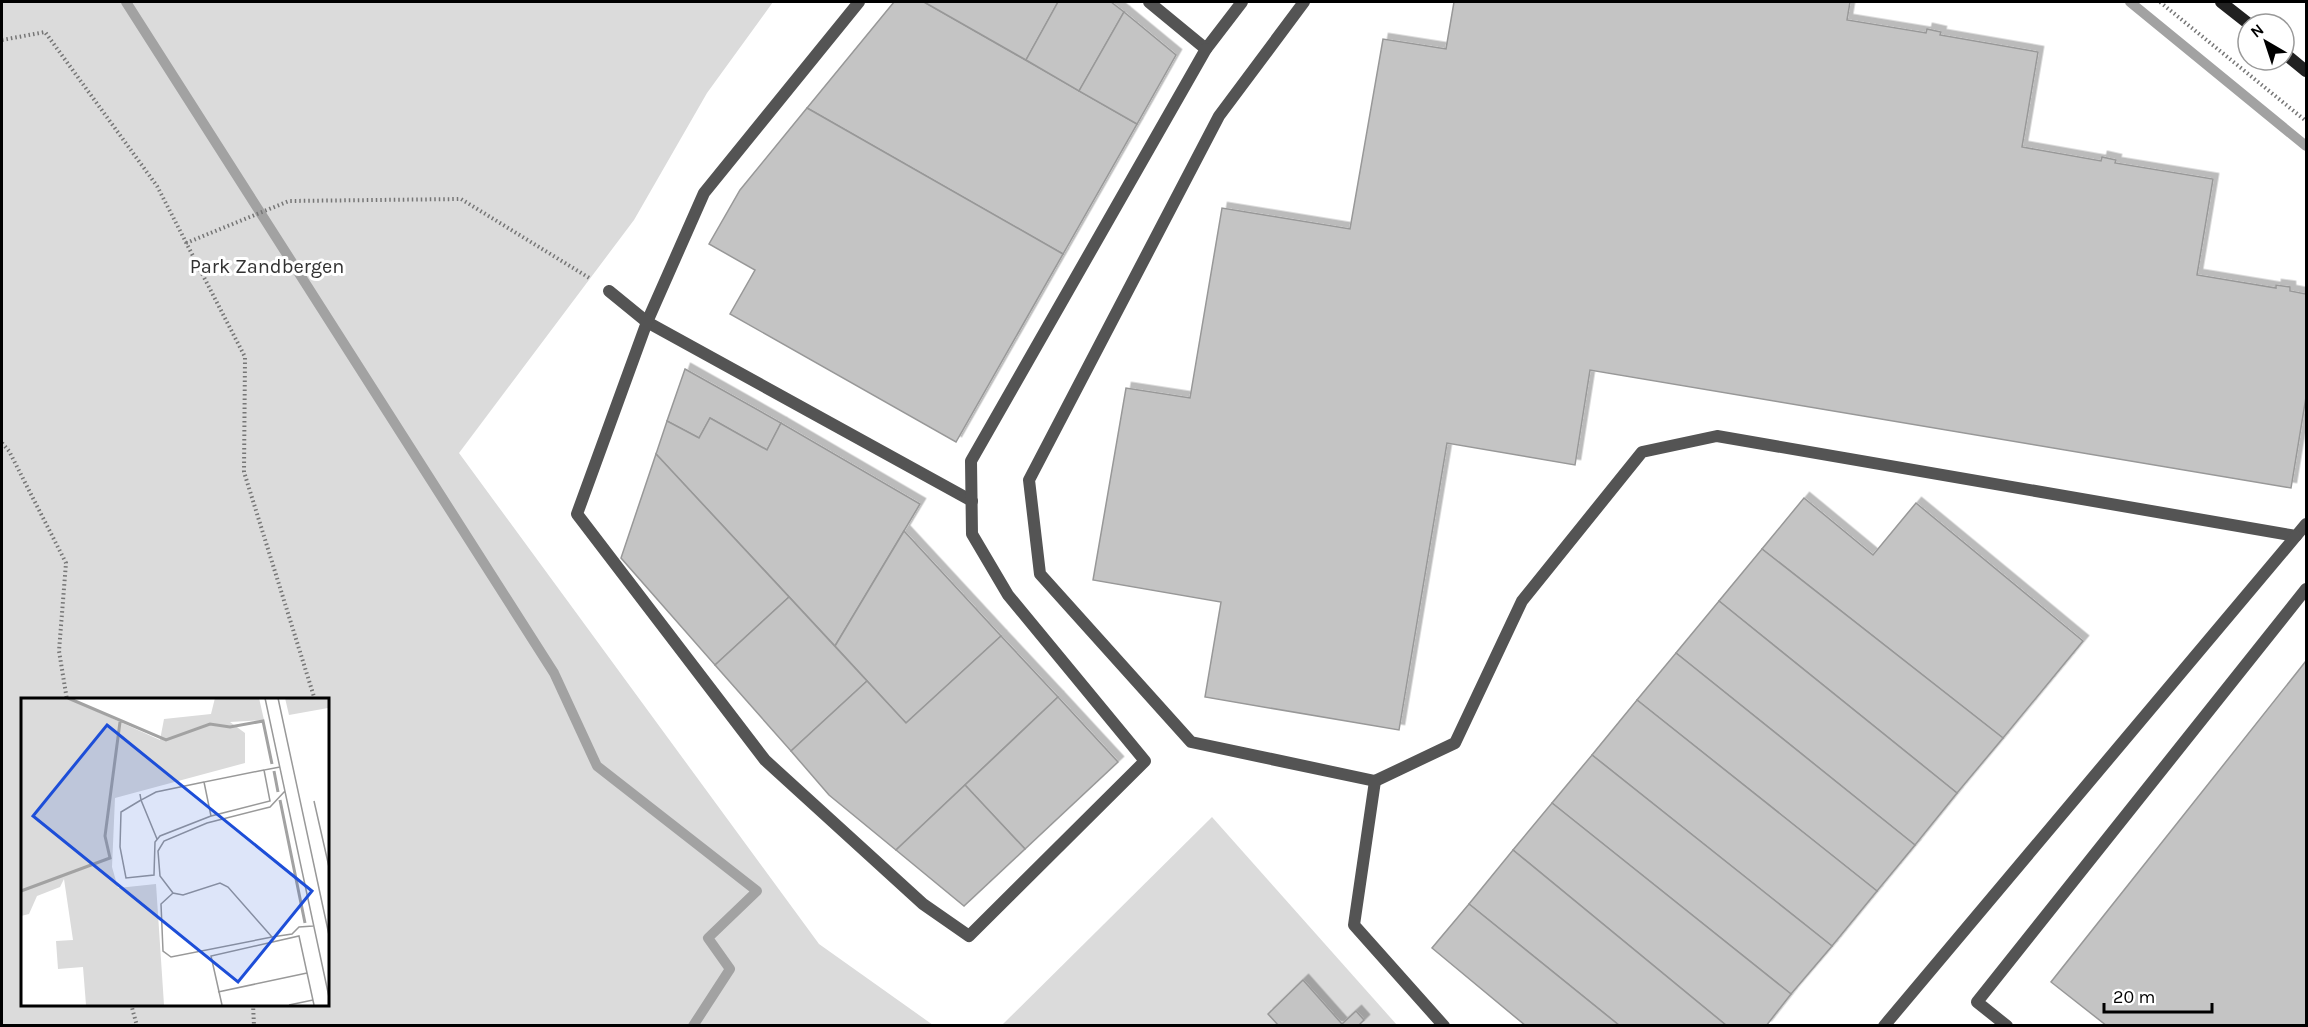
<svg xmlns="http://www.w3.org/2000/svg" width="2308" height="1027" font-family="Karla,sans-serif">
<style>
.green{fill:#dbdbdb;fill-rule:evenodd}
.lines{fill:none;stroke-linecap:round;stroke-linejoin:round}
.stream{stroke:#a2a2a2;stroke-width:10}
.building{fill:#c4c4c4;stroke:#989898;stroke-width:1.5;filter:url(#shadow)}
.path{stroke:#767676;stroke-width:4;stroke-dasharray:1.5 3;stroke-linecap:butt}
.lane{stroke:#545454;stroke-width:12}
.secondary{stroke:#212121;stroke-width:12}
.labels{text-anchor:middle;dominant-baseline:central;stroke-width:6;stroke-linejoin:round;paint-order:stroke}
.park-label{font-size:20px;fill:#323232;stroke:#fff}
.inset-river{fill:none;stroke:#a2a2a2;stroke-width:3}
.inset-road{fill:none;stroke:#999;stroke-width:1.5}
.view{fill:#1d4ed8;fill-opacity:0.15;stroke:#1d4ed8;stroke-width:3}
.inset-edge{fill:none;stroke:#000;stroke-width:3}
</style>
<defs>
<filter id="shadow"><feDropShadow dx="5.5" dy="-5.5" stdDeviation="0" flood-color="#0004"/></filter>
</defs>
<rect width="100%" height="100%" fill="#fff"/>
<g class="green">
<path d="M 2,2 L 773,2 L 707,93 L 634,220 L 459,453 L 819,944 L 933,1025 L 2,1025 ZM 22,700 L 327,700 L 327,1004 L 22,1004 Z"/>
<polygon points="1212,817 1397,1025 1001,1026"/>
</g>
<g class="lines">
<g class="stream">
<polyline points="126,2 554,673 597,766 757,891 708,938 730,969 693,1026"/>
<polyline points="2130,2 2306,146"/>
</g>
</g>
<g class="building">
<polygon points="894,2 924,2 1137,124 1063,254 807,108"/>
<polygon points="924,2 1058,2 1026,60"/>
<polygon points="1058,2 1111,2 1124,12 1079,91 1026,60"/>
<polygon points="1454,2 1850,2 1847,20 1926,33 1927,29 1941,32 1940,35 2038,52 2022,147 2101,161 2102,157 2116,160 2115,163 2213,179 2197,275 2276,288 2276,285 2290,287 2290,291 2306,294 2306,397 2291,488 1590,370 1575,465 1447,443 1399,730 1205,697 1221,602 1093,580 1126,388 1190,398 1222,208 1350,229 1383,39 1446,49"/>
<polygon points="1124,12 1176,55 1137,124 1079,91"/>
<polygon points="807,108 1063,254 956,442 730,314 755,270 709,244 740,190"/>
<polygon points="685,369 781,423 767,450 710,418 699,438 667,421"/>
<polygon points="710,418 767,450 781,423 920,504 835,646 656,454 667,421 699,438"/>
<polygon points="656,454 789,597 715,665 621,558"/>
<polygon points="1804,498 1873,555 1916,503 2083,641 2003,738 1762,549"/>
<polygon points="904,531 1001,636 906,723 835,646"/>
<polygon points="1762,549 2003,738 1957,793 1719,601"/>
<polygon points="789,597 867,681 791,751 715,665"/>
<polygon points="1719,601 1957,793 1915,845 1676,653"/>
<polygon points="1001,636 1058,697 896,850 829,795 791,751 867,681 906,723"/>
<polygon points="1676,653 1915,845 1877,891 1637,700"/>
<polygon points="2306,661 2306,1026 2107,1026 2051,982"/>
<polygon points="1058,697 1118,762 1025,849 965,785"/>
<polygon points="1637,700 1877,891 1832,946 1592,755"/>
<polygon points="1592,755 1832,946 1791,994 1552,803"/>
<polygon points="965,785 1025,849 964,906 896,850"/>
<polygon points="1552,803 1791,994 1766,1026 1727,1026 1513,850"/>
<polygon points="1513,850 1727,1026 1620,1026 1469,904"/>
<polygon points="1469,904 1620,1026 1526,1026 1432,948"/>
<polygon points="1303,980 1342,1024 1343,1026 1279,1026 1268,1014"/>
<polygon points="1356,1011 1364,1020 1358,1026 1343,1026 1342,1024"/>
</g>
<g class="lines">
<g class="path">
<polyline points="2160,2 2306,121"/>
<polyline points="2,40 45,32 157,186 245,357 244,472 315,700"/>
<polyline points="186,243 289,201 461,199 591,279"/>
<polyline points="2,443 9,451 66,563 59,651 67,700"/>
<polyline points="131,1004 137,1026"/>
<polyline points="253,1004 254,1026"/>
</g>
<g class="lane">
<polyline points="859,2 704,193 647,322 972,501"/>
<polyline points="1149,2 1206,49 1242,2"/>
<polyline points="1304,2 1219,116 1029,480 1040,574 1191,742 1375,781 1455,743 1522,601 1642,452 1717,436 2296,536 2306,524"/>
<polyline points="609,291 647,322 577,514 765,760 923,904 969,936 1145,761 1008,595 972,534 971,461 1206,49"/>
<polyline points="1375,781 1354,925 1444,1026"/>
<polyline points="1884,1026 2296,536"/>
<polyline points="2007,1026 1977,1002 2306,589"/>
</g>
<g class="secondary">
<polyline points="2221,2 2249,24"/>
<polyline points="2284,53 2306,71"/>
</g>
</g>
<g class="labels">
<g class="park-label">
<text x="267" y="266">Park Zandbergen</text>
</g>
</g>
<g transform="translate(21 698)">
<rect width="308" height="308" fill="#fff"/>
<path d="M 0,0 L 46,0 L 139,42 L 143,21 L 190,16 L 194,0 L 238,0 L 243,22 L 209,24 L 224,35 L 224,65 L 94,100 L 91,169 L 97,190 L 135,186 L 143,307 L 65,307 L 62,269 L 37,271 L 35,243 L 52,242 L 43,181 L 39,189 L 16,198 L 8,216 L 0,218 ZM 264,0 L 307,0 L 307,10 L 268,17 Z" fill="#dbdbdb"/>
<path class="inset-river" d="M 47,0 L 145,42 L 189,26 L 209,29 L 242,23 L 251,66M 253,73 L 257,94M 259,102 L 284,225M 0,193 L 89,160 L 84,138 L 99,24"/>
<path class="inset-road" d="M 244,0 L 308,299M 257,0 L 308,237M 243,72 L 183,84 L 190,118 L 249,103 L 243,72 L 259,69M 264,93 L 249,109 L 186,125 L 143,143 L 137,153 L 139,178 L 152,195 L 162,197 L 199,185 L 207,189 L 251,239 L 271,236 L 278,229 L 292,228M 119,96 L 120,102 L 100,114 L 99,149 L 105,180 L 133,177 L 134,144 L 139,138 L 190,118M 293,103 L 308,169M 136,141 L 120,102 L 135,94 L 183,84M 152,195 L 140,206 L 142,253 L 150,259 L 251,239M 197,294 L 286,275M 201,307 L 190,258 L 278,238 L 293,307M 268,307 L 292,302"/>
<path class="view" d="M 86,27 L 291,193 L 217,284 L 12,118 Z"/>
<rect width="308" height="308" class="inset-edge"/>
</g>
<rect width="2308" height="1027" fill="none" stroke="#000000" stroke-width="6"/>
<g transform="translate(2266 42) rotate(321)"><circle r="28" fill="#ffffff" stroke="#999999" stroke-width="1.5"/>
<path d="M0-4.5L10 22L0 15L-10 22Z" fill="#000000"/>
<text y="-9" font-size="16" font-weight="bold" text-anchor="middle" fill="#000000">N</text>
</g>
<path d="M2104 1003v9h108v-9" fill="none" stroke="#000000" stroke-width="3"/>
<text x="2113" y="1003" font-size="18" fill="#000000" stroke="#ffffff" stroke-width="4.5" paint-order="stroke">20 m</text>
</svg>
